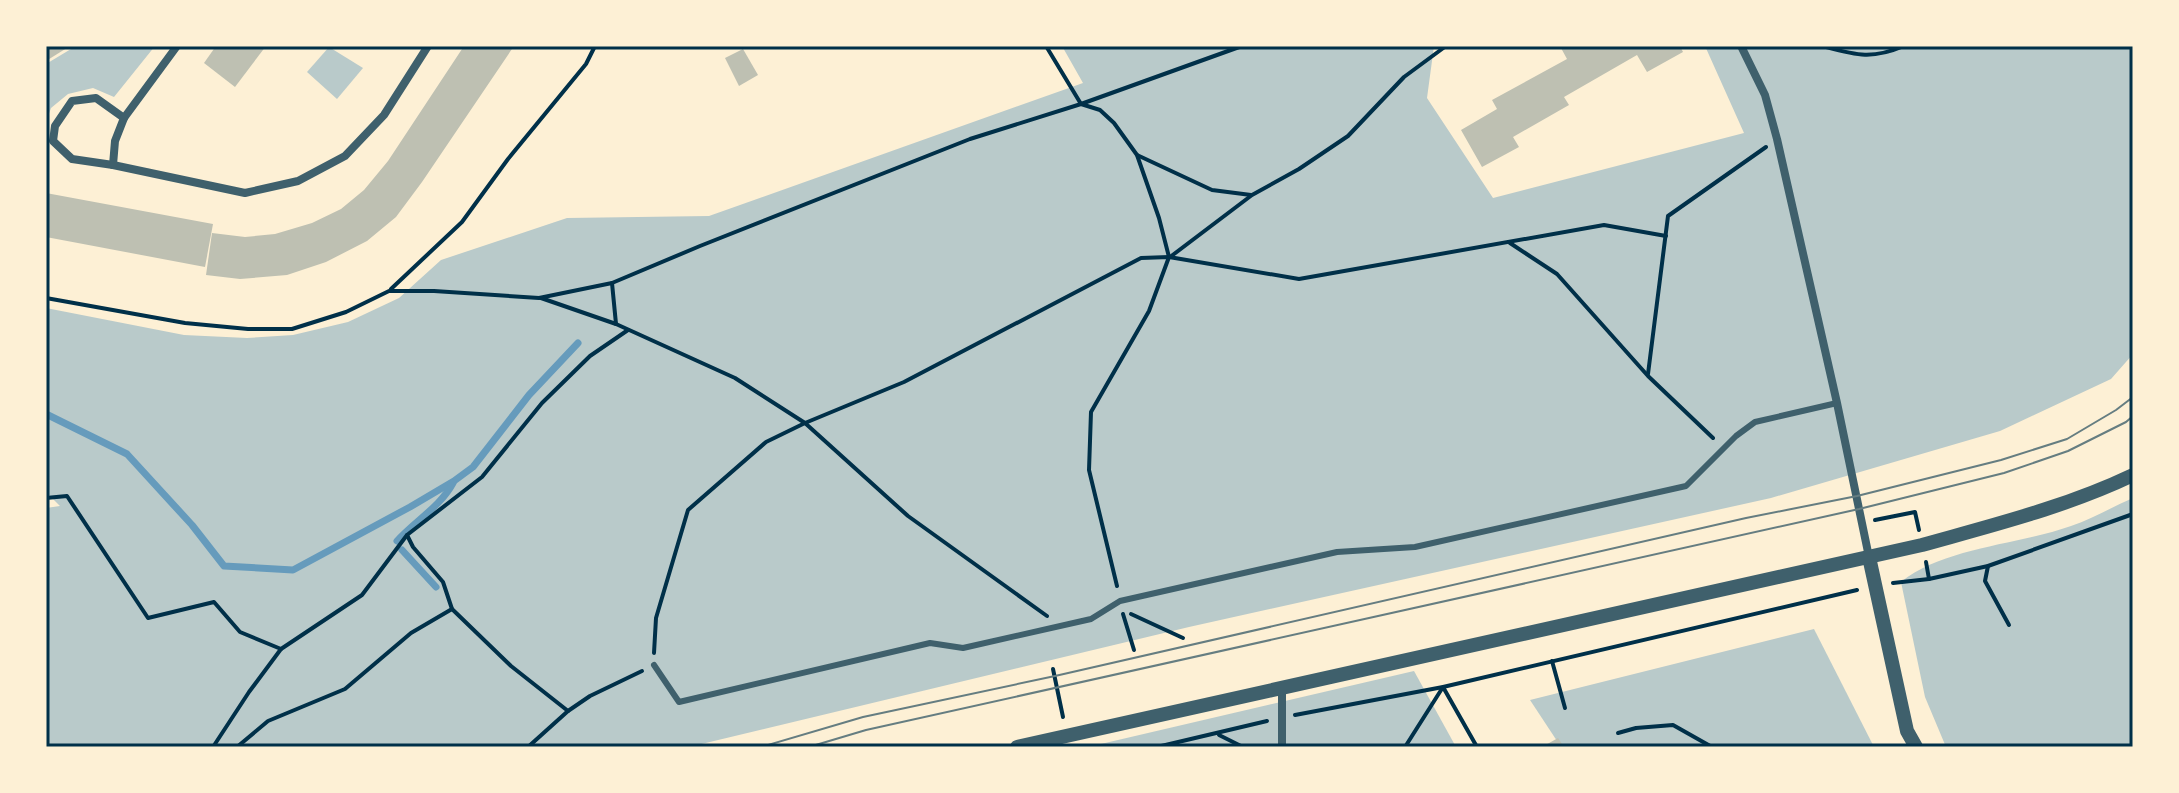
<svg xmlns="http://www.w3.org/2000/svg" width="2179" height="793" font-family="Figtree,sans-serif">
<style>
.green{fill:#b9caca}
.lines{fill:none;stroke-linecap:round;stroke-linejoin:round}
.stream{stroke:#669bbc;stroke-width:7}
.building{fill:#bec0b2}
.path{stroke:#003049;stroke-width:4}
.service{stroke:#3f606c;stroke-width:6}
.minor{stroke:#3f606c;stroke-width:8}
.tertiary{stroke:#3f606c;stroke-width:14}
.tram{stroke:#657d81;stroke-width:2}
.neatline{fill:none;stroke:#003049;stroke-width:3}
</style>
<rect width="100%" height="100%" fill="#fdf0d5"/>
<g class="green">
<polygon points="76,46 155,46 114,97 93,88 68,94 51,108 46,122 46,64"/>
<polygon points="1062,46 1434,46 1427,98 1493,198 1744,133 1705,46 2133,46 2133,354 2111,379 2000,431 1771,498 1189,627 689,747 46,747 46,508 60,506 46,492 46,308 184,335 247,338 293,335 348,322 399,298 441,260 567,218 709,216 1083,83"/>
<polygon points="329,47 363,68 337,99 307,72"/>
<path d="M 2133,498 L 2133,747 L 1946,747 L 1925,697 L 1901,582 C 1945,547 2018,545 2071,526 C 2092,519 2112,507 2133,498 Z"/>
<polygon points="1814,629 1874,747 1561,747 1530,700"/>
<polygon points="1414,671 1456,747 1088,747"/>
</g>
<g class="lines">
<g class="stream">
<polyline points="46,414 127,454 192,525 224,566 293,570 410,507 454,481 473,467 529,395 578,343"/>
<path d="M 397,541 C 415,521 440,507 453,483"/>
<polyline points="402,550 436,587"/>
</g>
</g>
<g class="building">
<polygon points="46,46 70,46 46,61"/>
<polygon points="216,46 266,46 235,87 204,63"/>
<polygon points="464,46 514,46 422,182 396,217 367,241 326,262 287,275 240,279 206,275 212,233 245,237 275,234 312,223 341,209 364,190 388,161"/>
<polygon points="1565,46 1680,46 1683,52 1647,72 1637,55 1564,97 1569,105 1513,137 1519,147 1482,167 1461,130 1497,109 1492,100 1567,59 1561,48"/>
<polygon points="743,49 758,75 739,86 725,58"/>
<polygon points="46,193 213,224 205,267 46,237"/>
<polygon points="1558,738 1564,747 1542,747"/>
</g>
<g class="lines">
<g class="path">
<polyline points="1046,46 1081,104 1100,110 1114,123 1137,155 1159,218 1169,257 1149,311 1091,412 1089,470 1117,586"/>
<path d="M 1822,46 C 1856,55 1871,60 1904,46"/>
<polyline points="1137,155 1212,190 1251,195"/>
<polyline points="1510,243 1557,274 1648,376 1713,438"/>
<polyline points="1170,257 1252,195 1299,169 1348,136 1404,77 1446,46"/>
<polyline points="612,283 616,324"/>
<polyline points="391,289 462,222 508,159 586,64 595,46"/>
<polyline points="46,298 185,323 248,329 292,329 346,312 389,291 434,291 539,298 612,283 700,246 970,139 1081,104 1242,46"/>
<polyline points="541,298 616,324 735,378 805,423 908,516 1047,616"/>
<polyline points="1648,374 1668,216 1766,147"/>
<polyline points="46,498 67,496 148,618 214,602 240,632 281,649 249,692 213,747"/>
<polyline points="1875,520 1915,512 1919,530"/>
<polyline points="407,535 413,547 443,582 452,609"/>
<polyline points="1926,562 1929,579"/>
<polyline points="1988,566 1985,581 2009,625"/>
<polyline points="1893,583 1929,579 1988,566 2133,514"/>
<polyline points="1123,614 1134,650"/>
<polyline points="1131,614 1183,638"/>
<polyline points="281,649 362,595 407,535 482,477 542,403 590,356 628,330"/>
<polyline points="654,653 656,618 688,510 766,442 805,423 904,382 1141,258 1169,257 1299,279 1604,225 1666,236"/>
<polyline points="1552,661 1565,708"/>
<polyline points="1053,669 1063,717"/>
<polyline points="1295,715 1443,687 1857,590"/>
<polyline points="1618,733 1636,728 1673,725 1712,747"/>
<polyline points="1219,735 1243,747"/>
<polyline points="237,747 268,721 345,689 411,633 452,609 511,666 568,711"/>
<polyline points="528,747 568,711 590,696 642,671"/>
<polyline points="1157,747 1267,721"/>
<polyline points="1405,747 1443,687 1477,747"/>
</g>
<polyline class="service" points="654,665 679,702 930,643 963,648 1091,619 1120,601 1337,552 1415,547 1686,486 1736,436 1755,422 1837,403"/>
<g class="minor">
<polyline points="1741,46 1765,95 1777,139 1837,403 1869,557"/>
<polyline points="124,118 96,98 72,101 55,126 53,141 72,159 113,165 245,193 298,181 345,156 384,115 428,46"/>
<polyline points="113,165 115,141 124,118 177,46"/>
<polyline points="1282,747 1282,688"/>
</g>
<g class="tertiary">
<polyline points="1869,557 1907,731 1916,747"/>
<path d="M 1017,747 L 1922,545 C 1993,525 2066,507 2133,475"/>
</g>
<g class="tram">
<polyline points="761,747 863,717 1055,676 1746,518 1857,496 2001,460 2067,439 2116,410 2133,397"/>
<polyline points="809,747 866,730 1859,509 2004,473 2068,451 2126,422 2133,416"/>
</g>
</g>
<rect width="2179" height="793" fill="none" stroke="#fdf0d5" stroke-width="96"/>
<rect x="48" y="48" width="2083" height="697" class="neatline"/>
</svg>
